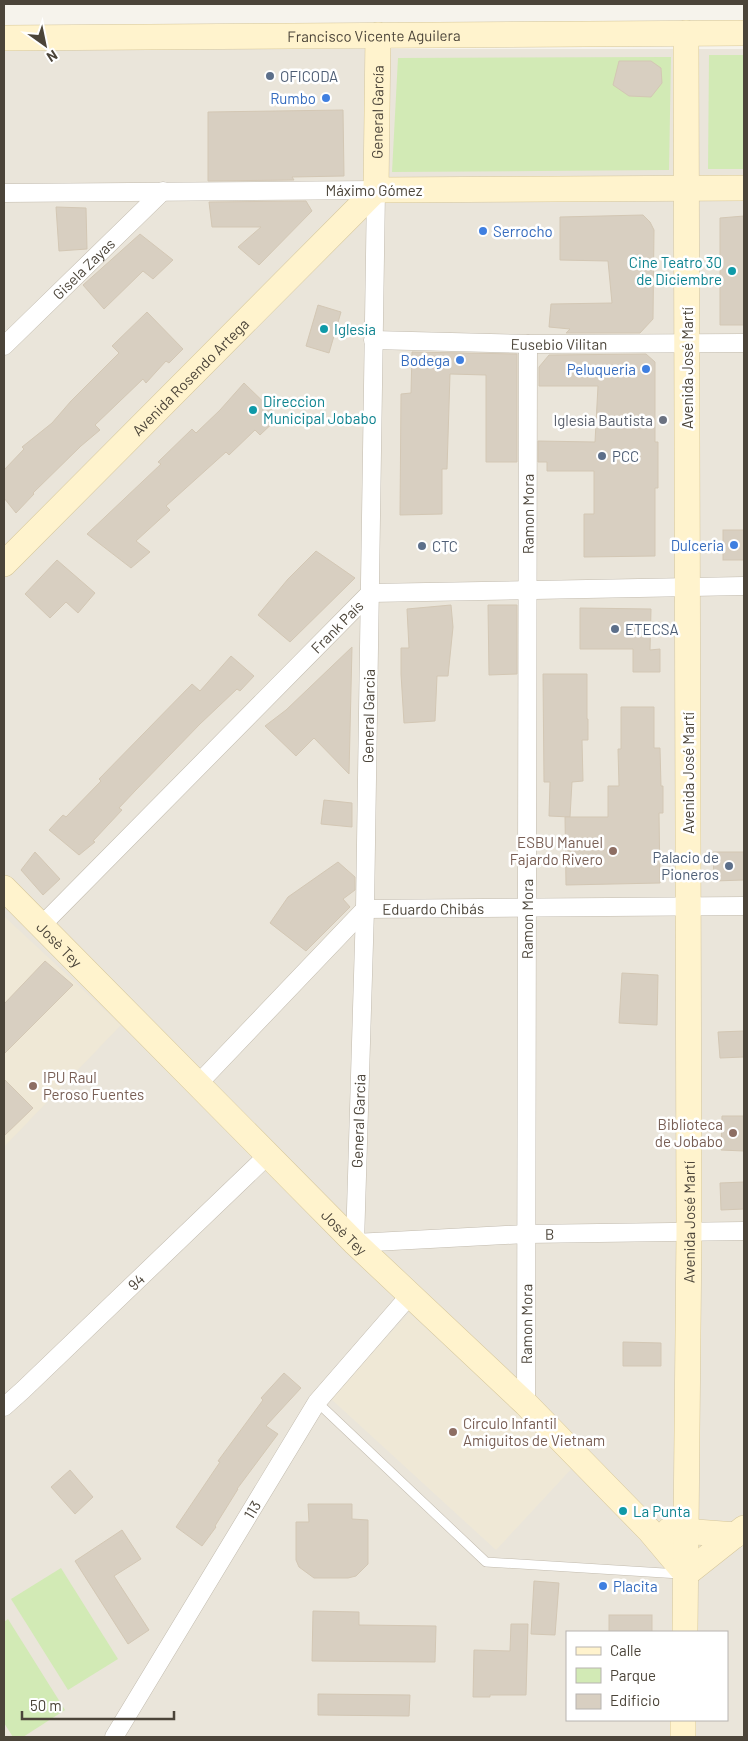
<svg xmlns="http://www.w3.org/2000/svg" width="748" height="1741" font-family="Barlow,sans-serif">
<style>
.residential{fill:#eae5da;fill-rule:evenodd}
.education{fill:#efe8d6}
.park{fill:#d2eab5}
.building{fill:#d8cfc1;stroke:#d3c7b4}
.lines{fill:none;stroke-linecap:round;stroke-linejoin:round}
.lane-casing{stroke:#c2bbae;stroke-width:10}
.street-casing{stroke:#c2bbae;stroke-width:19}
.secondary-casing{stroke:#d6c79b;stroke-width:26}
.lane{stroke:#fff;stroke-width:9}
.street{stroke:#fff;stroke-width:18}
.secondary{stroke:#fff3cd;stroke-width:25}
.service-dot{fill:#5c6f8a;stroke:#fff;stroke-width:2}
.shop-dot{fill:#3f7fe0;stroke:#fff;stroke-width:2}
.culture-dot{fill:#0f9aa8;stroke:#fff;stroke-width:2}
.worship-dot{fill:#6b7280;stroke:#fff;stroke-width:2}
.education-dot{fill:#8d6e63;stroke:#fff;stroke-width:2}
.labels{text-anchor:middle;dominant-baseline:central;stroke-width:5;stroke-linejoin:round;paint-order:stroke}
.street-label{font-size:15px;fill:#4b4439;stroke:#fff}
.service-label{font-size:15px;fill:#4e5e75;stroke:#fff;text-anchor:start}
.shop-label{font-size:15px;fill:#366cbe;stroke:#fff;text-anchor:end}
.culture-label{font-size:15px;fill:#0d838f;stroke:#fff;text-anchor:start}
.worship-label{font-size:15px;fill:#5b616d;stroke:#fff;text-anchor:end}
.education-label{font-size:15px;fill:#785e54;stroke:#fff;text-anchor:end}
</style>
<rect width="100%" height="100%" fill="#f6f3ec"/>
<path class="residential" d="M 4,49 L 744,49 L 744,1737 L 4,1737 ZM 567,1632 L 727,1632 L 727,1720 L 567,1720 Z"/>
<g class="education">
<polygon points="4,916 121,1025 4,1147"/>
<polygon points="409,1313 575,1465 496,1550 330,1398"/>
</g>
<g class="park">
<polygon points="709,55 744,55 744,169 708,169"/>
<polygon points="671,57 669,170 392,172 398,58"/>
<polygon points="61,1568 118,1659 68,1690 11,1599"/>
<polygon points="8,1619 65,1710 23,1737 13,1737 4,1723 4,1622"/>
</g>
<g class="building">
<polygon points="619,61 651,61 661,68 662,83 651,97 629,96 613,85"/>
<polygon points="343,110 344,176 292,177 294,180 208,181 208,112"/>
<polygon points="306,201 312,211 259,265 238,247 261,227 212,227 209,202"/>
<polygon points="56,207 86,208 87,249 59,251"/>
<polygon points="643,215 650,222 654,230 653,319 640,333 566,333 570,329 549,327 551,304 612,303 608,261 560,260 560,217"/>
<polygon points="744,216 744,325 720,325 720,218"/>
<polygon points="140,234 173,260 153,279 143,271 104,309 83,285"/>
<polygon points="318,305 341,312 329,353 306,346"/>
<polygon points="147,312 183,349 169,363 166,361 146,383 143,379 95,425 100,430 81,446 33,493 34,494 16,513 4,498 4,470 24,449 22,447 52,423 71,401 119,353 112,346"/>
<polygon points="412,352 517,354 517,462 486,462 486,375 450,374 447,469 442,469 442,514 400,515 401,394 411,393"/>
<polygon points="646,354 655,362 655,442 658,442 658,488 655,488 655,556 584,557 584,514 594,514 594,471 547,471 547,462 538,462 538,441 595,442 598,386 539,386 539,367 549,355"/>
<polygon points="244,383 279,417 260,435 255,430 229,455 226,452 166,506 170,510 136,541 150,552 131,568 87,534 161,464 158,462 192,429 196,433 220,410"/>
<rect x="723" y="530" width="21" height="30"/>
<polygon points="316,551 355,578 290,642 258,615 288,579"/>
<polygon points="57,560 95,593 78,613 66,602 50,618 25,594"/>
<polygon points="451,605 453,627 448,676 437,676 435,721 404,723 401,674 401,648 409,648 407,609"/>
<polygon points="488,605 517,605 517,674 489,675"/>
<polygon points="580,608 651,609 650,650 660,649 660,672 633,672 633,649 580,649"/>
<polygon points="352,647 349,774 314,738 296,756 265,726 286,710"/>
<polygon points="231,656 254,676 240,691 237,689 200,724 135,791 119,808 122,810 93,841 95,842 79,855 49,830 63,815 66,817 101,781 99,779 192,684 200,691"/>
<polygon points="543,674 587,674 587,719 588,719 588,740 582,740 583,781 572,782 570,817 549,816 550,782 544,782"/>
<polygon points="621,707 654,707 654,748 660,748 661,786 663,786 663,813 659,813 660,883 566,885 565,817 608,817 608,786 619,786 618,749 621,749"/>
<polygon points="324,800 352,803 352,827 321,824"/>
<polygon points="35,852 60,879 43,895 21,870"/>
<polygon points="713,852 744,852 744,880 714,881"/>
<polygon points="338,862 355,877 355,890 343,899 350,907 306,951 270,923 288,897"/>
<polygon points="45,961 73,985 4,1054 4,1004"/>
<polygon points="622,973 658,975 657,1025 619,1023"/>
<polygon points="744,1031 744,1057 720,1058 718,1032"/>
<polygon points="4,1079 33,1108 4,1136"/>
<polygon points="722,1116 744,1116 744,1151 721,1150"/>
<polygon points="744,1182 744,1209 721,1210 720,1183"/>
<polygon points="623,1342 661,1343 661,1366 623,1366"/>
<polygon points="284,1373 301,1388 266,1426 278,1434 237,1489 238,1489 215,1526 216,1527 202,1546 176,1527 220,1462 218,1461 263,1400 261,1398"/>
<polygon points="70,1470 93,1497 75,1514 51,1487"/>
<polygon points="308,1504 352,1504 352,1519 368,1520 368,1564 356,1576 348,1578 314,1578 299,1567 296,1560 296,1522 309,1522"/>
<polygon points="122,1530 141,1559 114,1576 149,1630 128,1644 75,1561"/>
<polygon points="534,1581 559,1583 555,1635 531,1634"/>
<polygon points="313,1611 359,1612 359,1625 436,1626 435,1662 312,1661"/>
<rect x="609" y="1615" width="43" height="17"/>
<polygon points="511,1624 528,1624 526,1695 490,1695 490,1697 473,1697 474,1650 510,1651"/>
<polygon points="318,1694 410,1695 409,1716 318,1715"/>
</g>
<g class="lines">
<g class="lane-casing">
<polyline id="lane" points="317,1402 486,1562 680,1574"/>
</g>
<g class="street-casing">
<g id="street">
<path id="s1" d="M 4,193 L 376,190 L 365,909 L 355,1243 L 526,1234 L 744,1231"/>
<path id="s2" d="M 373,340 L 528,344 L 744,343"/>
<path id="s3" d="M 4,346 L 163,191"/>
<path id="s4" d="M 41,926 L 370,593 L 744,586"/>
<path id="s5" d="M 198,1084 L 365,909 L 744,906"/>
<path id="s6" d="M 526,1404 L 528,344"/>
<path id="s7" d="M 4,1407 L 23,1390 L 268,1155"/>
<path id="s8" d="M 114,1737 L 317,1402 L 410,1295"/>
</g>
</g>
<g class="secondary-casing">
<g id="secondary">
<path id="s9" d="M 4,38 L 744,33"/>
<polyline points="376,190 744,188"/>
<path id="s10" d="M 376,190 L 378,35"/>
<path id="s11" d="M 4,564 L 376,190"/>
<path id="s12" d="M 4,888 L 355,1243 L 526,1404 L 649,1530 L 686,1574 L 744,1528"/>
<polyline points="669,1530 736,1535"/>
<path id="s13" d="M 685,1632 L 689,1232 L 686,33"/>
<polyline points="683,1737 683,1720"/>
</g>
</g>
<use href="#lane" class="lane"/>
<use href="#street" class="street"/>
<use href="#secondary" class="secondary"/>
</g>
<g class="service-dot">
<circle cx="270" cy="76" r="5"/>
<circle cx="602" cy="456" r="5"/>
<circle cx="422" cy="546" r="5"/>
<circle cx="615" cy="629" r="5"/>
<circle cx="729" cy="866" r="5"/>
</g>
<g class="shop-dot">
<circle cx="326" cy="98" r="5"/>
<circle cx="483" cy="231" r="5"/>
<circle cx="460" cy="360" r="5"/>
<circle cx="646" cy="369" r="5"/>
<circle cx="734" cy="545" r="5"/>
<circle cx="603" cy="1586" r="5"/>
</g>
<g class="culture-dot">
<circle cx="732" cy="271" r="5"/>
<circle cx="324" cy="329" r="5"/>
<circle cx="253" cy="410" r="5"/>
<circle cx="623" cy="1511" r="5"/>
</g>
<circle class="worship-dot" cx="663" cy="420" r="5"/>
<g class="education-dot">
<circle cx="613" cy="851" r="5"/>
<circle cx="33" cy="1086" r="5"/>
<circle cx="733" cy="1133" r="5"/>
<circle cx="453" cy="1432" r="5"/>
</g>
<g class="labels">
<g class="street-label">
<text stroke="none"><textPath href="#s9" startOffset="370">Francisco Vicente Aguilera</textPath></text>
<text stroke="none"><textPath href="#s10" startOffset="78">General García</textPath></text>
<text x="374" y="190">Máximo Gómez</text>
<text stroke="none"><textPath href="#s3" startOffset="111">Gisela Zayas</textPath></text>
<text stroke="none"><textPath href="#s2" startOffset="186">Eusebio Vilitan</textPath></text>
<text transform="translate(687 368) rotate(-90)">Avenida José Martí</text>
<text stroke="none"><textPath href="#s11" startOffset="264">Avenida Rosendo Artega</textPath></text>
<text stroke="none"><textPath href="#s6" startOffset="890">Ramon Mora</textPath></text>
<text stroke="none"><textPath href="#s4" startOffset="421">Frank País</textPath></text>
<text transform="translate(368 716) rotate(-89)">General Garcia</text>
<text transform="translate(688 773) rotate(-90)">Avenida José Martí</text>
<text stroke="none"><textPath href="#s5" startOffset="310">Eduardo Chibás</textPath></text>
<text stroke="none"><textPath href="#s6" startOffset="485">Ramon Mora</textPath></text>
<text stroke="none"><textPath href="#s12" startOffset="79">Josè Tey</textPath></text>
<text transform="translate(358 1121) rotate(-88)">General Garcia</text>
<text stroke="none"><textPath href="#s13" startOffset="410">Avenida José Martí</textPath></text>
<text stroke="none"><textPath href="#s12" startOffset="484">Josè Tey</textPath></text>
<text stroke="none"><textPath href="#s1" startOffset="1620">B</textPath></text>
<text stroke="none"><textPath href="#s7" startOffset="182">94</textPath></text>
<text stroke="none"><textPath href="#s6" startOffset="80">Ramon Mora</textPath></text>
<text stroke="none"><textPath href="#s8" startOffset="266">113</textPath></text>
</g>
<g class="service-label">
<text x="280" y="76">OFICODA</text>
<text x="612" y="456">PCC</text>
<text x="432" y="546">CTC</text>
<text x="625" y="629">ETECSA</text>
<text x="719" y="857" text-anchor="end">Palacio de<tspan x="719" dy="17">Pioneros</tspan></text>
</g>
<g class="shop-label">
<text x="316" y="98">Rumbo</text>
<text x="493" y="231" text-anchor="start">Serrocho</text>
<text x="450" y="360">Bodega</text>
<text x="636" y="369">Peluqueria</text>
<text x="724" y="545">Dulceria</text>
<text x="613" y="1586" text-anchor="start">Placita</text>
</g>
<g class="culture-label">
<text x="722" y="262" text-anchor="end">Cine Teatro 30<tspan x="722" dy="17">de Diciembre</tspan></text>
<text x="334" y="329">Iglesia</text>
<text x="263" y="401">Direccion<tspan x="263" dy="17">Municipal Jobabo</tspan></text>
<text x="633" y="1511">La Punta</text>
</g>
<g class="worship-label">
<text x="653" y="420">Iglesia Bautista</text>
</g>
<g class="education-label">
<text x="603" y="842">ESBU Manuel<tspan x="603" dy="17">Fajardo Rivero</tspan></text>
<text x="43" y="1077" text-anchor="start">IPU Raul<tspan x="43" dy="17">Peroso Fuentes</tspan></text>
<text x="723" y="1124">Biblioteca<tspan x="723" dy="17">de Jobabo</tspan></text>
<text x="463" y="1423" text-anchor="start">Círculo Infantil<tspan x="463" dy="17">Amiguitos de Vietnam</tspan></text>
</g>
</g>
<rect width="748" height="1741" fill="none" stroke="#4b4439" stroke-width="10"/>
<rect x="566" y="1631" width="162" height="90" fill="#ffffff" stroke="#b7b4b0"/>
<rect x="576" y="1647" width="25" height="8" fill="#fff3cd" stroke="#b7b4b0"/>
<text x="610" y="1656" font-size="15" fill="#4b4439">Calle</text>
<rect x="576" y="1668" width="25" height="15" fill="#d2eab5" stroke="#b7b4b0"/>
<text x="610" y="1681" font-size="15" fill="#4b4439">Parque</text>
<rect x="576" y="1694" width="25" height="15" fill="#d8cfc1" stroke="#b7b4b0"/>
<text x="610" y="1706" font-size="15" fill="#4b4439">Edificio</text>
<g transform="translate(45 45) rotate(147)" stroke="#ffffff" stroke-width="4" paint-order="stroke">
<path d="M0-4L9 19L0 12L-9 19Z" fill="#4b4439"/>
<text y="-8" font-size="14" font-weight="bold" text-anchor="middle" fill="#4b4439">N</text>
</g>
<path d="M22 1711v8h152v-8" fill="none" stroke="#4b4439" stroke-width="2.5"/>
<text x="30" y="1711" font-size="15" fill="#4b4439" stroke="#ffffff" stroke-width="4" paint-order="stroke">50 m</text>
</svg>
